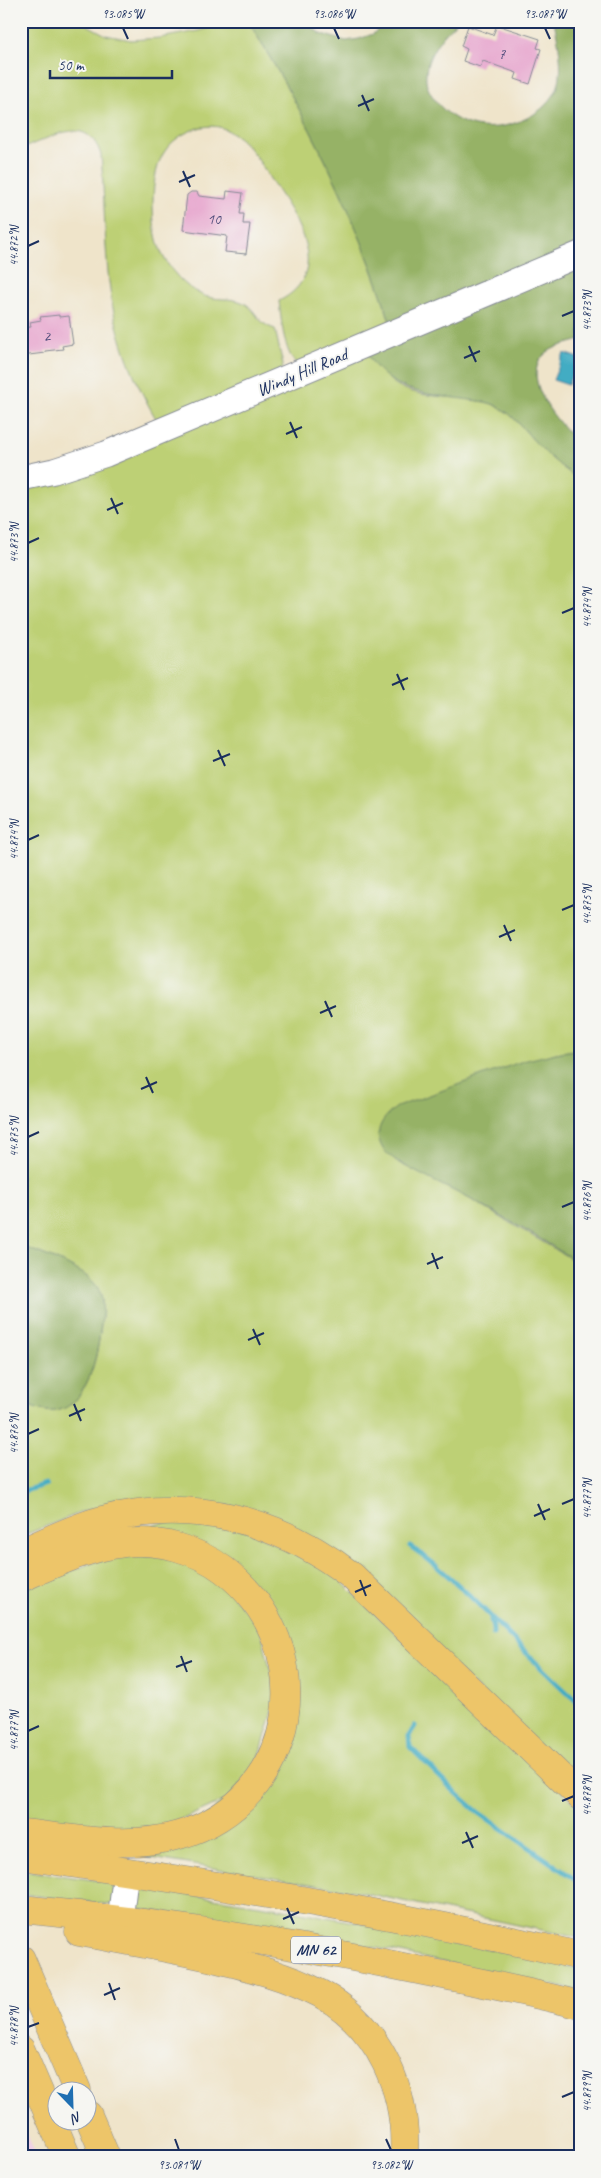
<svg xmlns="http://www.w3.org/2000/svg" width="601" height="2178" font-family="Caveat,sans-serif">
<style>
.built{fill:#efd0e6}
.green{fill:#bdd074;stroke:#6c8069}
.forest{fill:#96b266;stroke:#587062}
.water{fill:#43acc3;stroke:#2f6e90}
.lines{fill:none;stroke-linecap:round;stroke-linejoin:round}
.stream{stroke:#43acc3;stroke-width:5}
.building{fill:#e6a2cc}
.minor-casing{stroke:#858a94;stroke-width:27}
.major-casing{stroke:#858a94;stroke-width:29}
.highway-casing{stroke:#858a94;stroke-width:29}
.minor{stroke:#fff;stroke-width:25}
.major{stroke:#edc569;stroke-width:28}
.highway{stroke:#edc569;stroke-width:28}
.ticks{fill:none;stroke:#1b2f5e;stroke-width:2}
.labels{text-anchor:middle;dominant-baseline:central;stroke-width:4;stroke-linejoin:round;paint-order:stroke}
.number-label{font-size:15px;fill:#4e4c7a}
.shield{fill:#f6f6f2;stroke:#5d6b8a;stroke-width:1}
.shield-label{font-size:16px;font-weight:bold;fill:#1b2f5e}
.street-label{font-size:18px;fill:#1b2f5e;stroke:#f6f6f2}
.neatline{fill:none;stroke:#1b2f5e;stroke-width:2}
.ticks-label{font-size:12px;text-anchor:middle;fill:#1b2f5e}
</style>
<rect width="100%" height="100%" fill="#f6f6f2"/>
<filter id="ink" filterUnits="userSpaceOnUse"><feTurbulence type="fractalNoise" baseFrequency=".02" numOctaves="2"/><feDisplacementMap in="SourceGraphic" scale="10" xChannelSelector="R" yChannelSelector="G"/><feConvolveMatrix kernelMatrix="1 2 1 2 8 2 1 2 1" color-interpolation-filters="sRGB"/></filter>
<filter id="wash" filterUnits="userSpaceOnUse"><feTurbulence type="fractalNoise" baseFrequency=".0096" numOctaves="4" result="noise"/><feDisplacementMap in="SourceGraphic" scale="20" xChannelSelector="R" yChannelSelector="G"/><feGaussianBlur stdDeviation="1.12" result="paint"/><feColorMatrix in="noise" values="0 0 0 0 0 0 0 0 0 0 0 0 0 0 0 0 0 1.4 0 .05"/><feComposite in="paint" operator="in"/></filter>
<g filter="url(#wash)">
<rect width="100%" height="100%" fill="#efe4ca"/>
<polygon class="built" points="21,2121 37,2157 21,2157"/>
<g class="green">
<path d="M 21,21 L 80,21 L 106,35 L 131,40 L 160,38 L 198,31 L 212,27 L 219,21 L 248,21 C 306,115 359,219 391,325 L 297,364 C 284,354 281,318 279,301 C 334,273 296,218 272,182 C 260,162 247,139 225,129 C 205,120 176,134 165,151 C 149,173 150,229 162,254 C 170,270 184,286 200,294 C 215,302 230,296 244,303 C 257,310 256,323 275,329 L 283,365 L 282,370 L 158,422 C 135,384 118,340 111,297 C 104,251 105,201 101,155 C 87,112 51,138 21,149 Z"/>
<path d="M 367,354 C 375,363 382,373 390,380 C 419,405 465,391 497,406 C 515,415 525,432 539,446 C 551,459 565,470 580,480 L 580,1049 L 556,1053 L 511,1066 L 395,1161 L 468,1198 L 580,1264 L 580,1783 L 317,1540 L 90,1509 L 21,1536 L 21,1401 C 75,1435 95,1376 100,1332 C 102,1317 106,1297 95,1284 C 83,1269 40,1253 21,1246 L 21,487 Z"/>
<polygon points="186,1520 250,1531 332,1573 580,1808 580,1938 360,1892 139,1856 175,1846 289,1739 258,1589 95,1532"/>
<polygon points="113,1555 171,1557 218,1579 260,1627 277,1697 257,1765 227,1799 163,1828 116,1830 21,1823 21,1590"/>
<polygon points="21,1870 116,1883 113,1905 21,1894"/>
<polygon points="134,1886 279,1908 439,1938 580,1969 580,1991 363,1945 256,1926 131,1908"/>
</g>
<g class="forest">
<path d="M 248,21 L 303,21 L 321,34 L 346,41 L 359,39 L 373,34 L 389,21 L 458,21 C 442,34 424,58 426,80 C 427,90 434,99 440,106 C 464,131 497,133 527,118 C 540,112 554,99 558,86 C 564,66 558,41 554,21 L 580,21 L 580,243 L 391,325 C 359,219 306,115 248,21 Z"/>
<path d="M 580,263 L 580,340 C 568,344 553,346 544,355 C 519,379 560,427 580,443 L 580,480 C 565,470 551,459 539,446 C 525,432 515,415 497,406 C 487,401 475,401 463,399 C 424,394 389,392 367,354 Z"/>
<path d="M 580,1049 L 580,1264 C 544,1240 506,1219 468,1198 C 449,1188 392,1163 383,1149 C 372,1131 383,1117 397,1107 L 523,1061 L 556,1053 Z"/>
<path d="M 21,1246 C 42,1254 82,1268 95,1284 C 106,1298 102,1317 100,1332 C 95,1375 75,1436 21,1401 Z"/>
</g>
<polygon class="water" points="564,353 578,358 568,385 553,380"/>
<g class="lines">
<g class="stream">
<polyline points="21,1492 46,1484"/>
<path d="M 410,1546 C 474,1590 521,1654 580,1704"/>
<polyline points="491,1620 493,1628 493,1634"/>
<polyline points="415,1726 409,1736 410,1747 452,1789 478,1812 580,1883"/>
</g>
</g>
<g id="blocks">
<g class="building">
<polygon points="497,25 540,39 537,48 541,49 530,84 515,79 517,73 483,61 480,67 463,61 467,49 461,46 468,26 493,35"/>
<polygon points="227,191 243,193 240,214 244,214 243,224 250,224 246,254 225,252 227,236 183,230 187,195 191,192 197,192 199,196 226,199"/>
<polygon points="59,315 59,317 69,316 73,344 62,346 63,349 45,351 45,353 21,356 21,328 31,327 30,322 41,320 40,317"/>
</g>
</g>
</g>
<g filter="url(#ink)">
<use href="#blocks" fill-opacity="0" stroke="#858a94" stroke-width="1"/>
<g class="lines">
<g class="minor-casing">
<g id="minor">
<polyline points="21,478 54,471 106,454 580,254"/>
<polyline points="120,1920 126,1871"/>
</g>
</g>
<g class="major-casing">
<g id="major">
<polyline points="21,1959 77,2090"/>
<polyline points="21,2050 67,2157"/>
<polyline points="88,2115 106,2157"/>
</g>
</g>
<g class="highway-casing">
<g id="highway">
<path d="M 21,1552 C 48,1541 74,1527 102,1520 C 192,1496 280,1520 352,1576 L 580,1796"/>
<path d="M 21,1578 C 54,1564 88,1547 124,1543 C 159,1539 196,1549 224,1570 C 323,1646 301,1800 179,1835 C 129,1850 72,1838 21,1833"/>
<path d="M 21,1856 C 209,1883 395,1913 580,1956"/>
<path d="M 21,1909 C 158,1922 294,1944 428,1972 C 479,1982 530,1992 580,2005"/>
<path d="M 79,1932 C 124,1940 169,1948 213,1958 C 250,1967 287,1976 321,1994 C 380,2026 408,2092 404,2157"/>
</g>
</g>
<use href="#minor" class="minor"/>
<use href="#major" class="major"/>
<use href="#highway" class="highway"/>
</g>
</g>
<path class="ticks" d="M 123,28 L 128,39M 334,28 L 339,39M 545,28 L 550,39M 362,95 L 369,111M 358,106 L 374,99M 183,171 L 190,187M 179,182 L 195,175M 28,246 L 39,241M 562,316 L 574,311M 469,346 L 476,362M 464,358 L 480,351M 290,422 L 297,438M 286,434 L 302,427M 111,498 L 118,514M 107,510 L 123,503M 28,543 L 39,538M 562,613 L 574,608M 397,674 L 404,690M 392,685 L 408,678M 218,750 L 225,766M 213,761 L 230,754M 28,840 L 39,835M 562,910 L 574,905M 504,925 L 511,941M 499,937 L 515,930M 325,1001 L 332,1017M 320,1013 L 336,1006M 146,1077 L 153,1093M 141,1089 L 157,1082M 28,1137 L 39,1132M 562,1207 L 574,1202M 432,1253 L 438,1269M 427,1264 L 443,1257M 253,1329 L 260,1345M 248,1340 L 264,1333M 74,1404 L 81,1421M 69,1416 L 85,1409M 28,1434 L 39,1429M 538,1504 L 545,1520M 562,1504 L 574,1499M 534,1516 L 550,1509M 360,1580 L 366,1596M 355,1592 L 371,1585M 181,1656 L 187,1672M 176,1667 L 192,1661M 28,1731 L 39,1726M 562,1801 L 574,1796M 466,1832 L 473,1848M 462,1843 L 478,1836M 287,1908 L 294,1924M 283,1919 L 299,1912M 109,1983 L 115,2000M 104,1995 L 120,1988M 28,2027 L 39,2023M 562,2097 L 574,2092M 175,2139 L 179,2150M 386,2139 L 391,2150"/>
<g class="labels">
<g class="number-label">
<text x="502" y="54">7</text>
<text x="214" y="219">10</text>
<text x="47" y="336">2</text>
</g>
<rect class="shield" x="291" y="1936.5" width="50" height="27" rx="4"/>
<g class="shield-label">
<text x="316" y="1950">MN 62</text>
</g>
<g class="street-label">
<text transform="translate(302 372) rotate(-23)">Windy Hill Road</text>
</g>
</g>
<rect width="601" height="2178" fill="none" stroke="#f6f6f2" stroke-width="55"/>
<g transform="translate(72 2106) rotate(157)"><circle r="24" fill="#f6f6f2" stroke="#9ea6b7"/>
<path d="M0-4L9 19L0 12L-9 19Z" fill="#1f6fb2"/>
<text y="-8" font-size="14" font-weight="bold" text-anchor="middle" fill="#1b2f5e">N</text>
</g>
<path d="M50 70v8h122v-8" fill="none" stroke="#1b2f5e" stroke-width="2.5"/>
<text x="58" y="70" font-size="15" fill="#1b2f5e" stroke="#f6f6f2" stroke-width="4" paint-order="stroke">50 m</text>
<rect x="28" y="28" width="546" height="2122" class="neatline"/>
<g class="ticks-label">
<text x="123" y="18">93.085°W</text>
<text x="334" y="18">93.086°W</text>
<text x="545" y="18">93.087°W</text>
<text transform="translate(14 246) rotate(-90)" y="4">44.872°N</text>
<text transform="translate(587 311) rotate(-90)" y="4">44.873°N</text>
<text transform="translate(14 543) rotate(-90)" y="4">44.873°N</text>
<text transform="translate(587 608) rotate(-90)" y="4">44.874°N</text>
<text transform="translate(14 840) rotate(-90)" y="4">44.874°N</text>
<text transform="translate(587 905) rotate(-90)" y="4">44.875°N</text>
<text transform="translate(14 1137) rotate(-90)" y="4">44.875°N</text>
<text transform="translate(587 1202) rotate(-90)" y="4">44.876°N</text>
<text transform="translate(14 1434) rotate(-90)" y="4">44.876°N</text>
<text transform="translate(587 1499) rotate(-90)" y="4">44.877°N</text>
<text transform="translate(14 1731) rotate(-90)" y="4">44.877°N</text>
<text transform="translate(587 1796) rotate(-90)" y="4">44.878°N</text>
<text transform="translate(14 2027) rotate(-90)" y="4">44.878°N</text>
<text transform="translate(587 2092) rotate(-90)" y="4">44.879°N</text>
<text x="179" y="2169">93.081°W</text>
<text x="391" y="2169">93.082°W</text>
</g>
</svg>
